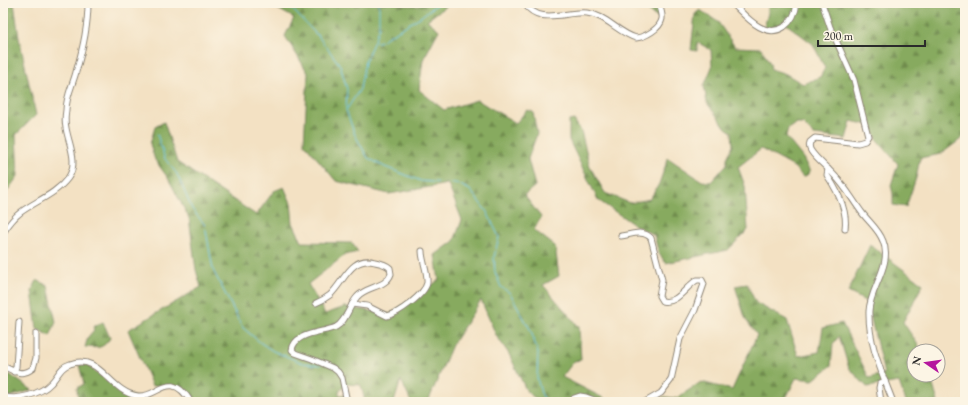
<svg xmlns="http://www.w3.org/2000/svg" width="968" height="405" font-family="'EB Garamond',serif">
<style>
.forest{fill:url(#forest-firs);stroke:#596a44}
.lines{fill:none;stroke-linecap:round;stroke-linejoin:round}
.stream{stroke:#65c4e3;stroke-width:1}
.minor-casing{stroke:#8f8677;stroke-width:7}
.minor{stroke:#fff;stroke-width:5}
</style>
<defs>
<pattern id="forest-firs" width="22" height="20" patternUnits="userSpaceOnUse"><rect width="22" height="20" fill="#87aa5e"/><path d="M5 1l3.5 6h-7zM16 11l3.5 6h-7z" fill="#6f8b4e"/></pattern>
</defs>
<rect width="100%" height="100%" fill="#fcf5e5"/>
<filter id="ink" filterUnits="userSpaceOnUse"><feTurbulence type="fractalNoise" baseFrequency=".025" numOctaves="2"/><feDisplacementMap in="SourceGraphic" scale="8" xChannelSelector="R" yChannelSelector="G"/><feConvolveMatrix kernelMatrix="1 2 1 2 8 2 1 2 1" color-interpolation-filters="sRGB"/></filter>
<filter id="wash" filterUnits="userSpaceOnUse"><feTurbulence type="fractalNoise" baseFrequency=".012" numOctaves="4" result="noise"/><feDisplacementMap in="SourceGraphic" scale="16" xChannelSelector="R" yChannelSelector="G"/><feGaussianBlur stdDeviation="0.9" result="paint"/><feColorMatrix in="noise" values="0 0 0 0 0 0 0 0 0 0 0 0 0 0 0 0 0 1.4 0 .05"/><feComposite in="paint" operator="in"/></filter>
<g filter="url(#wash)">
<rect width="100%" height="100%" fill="#f3e1c3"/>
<g class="forest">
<polygon points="3,3 14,3 19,38 36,115 16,135 18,176 3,197"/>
<path d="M 267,3 L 399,3 L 400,5 L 418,6 L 422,3 L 450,3 L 427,20 L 439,30 L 423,60 L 419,90 L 444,110 L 477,100 L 516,123 L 527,110 L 533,112 L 537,134 L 528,159 L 535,186 L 524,195 L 541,217 L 534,230 L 555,246 L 559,276 L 543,285 L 579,327 L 581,360 L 574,361 L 562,377 L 611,402 L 540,402 L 527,392 L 509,354 L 496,335 L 481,300 L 452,345 L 428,402 L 411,402 L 401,380 L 394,402 L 365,402 L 361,385 L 347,384 L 339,391 L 339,395 L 344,395 L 345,402 L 194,402 C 183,384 171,384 152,386 L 128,330 L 201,287 L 196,270 L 189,218 L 168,178 L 155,160 L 150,144 L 155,127 L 164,122 L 177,162 L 256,215 L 274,191 L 284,187 L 291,203 L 293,223 L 302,242 L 352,243 L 358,252 L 345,255 L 308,284 L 325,314 L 345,307 L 390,314 L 439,280 L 435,255 L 454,241 L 462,220 L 448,184 L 389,194 L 336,181 L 304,143 L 308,73 L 285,36 L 294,18 Z"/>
<polygon points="638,3 657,3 660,20"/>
<polygon points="768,3 965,3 965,136 941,154 920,158 916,178 906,207 893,205 893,194 891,185 898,164 878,141 869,125 851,121 846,139 814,135 803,124 795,124 788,129 786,137 803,158 810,172 804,178 794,167 761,149 738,167 745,186 748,230 728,250 666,263 659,254 654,235 633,224 598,200 569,140 569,121 574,120 581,131 590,167 605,193 630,203 650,199 659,184 668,158 702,181 711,182 727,164 727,158 733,146 732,132 726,128 707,103 704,86 712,67 711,50 697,42 697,51 691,50 695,14 700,10 718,22 735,47 761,48 770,63 771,69 786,74 803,84 820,77 825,68 813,44 785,23 770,28 764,28 768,13"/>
<polygon points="870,245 923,284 903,322 922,351 914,351 914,375 930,375 938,402 906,402 899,382 867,387 849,368 839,336 833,344 831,366 813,380 796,378 784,402 650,402 664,397 677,398 701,382 732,390 757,335 746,320 735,286 747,284 756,303 787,320 798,356 819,352 823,328 842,323 869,378 884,374 867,302 848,292"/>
<polygon points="37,280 48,286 56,322 50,336 37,329 32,291"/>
<path d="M 103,322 L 110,338 C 103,349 98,348 85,347 L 88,337 L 94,330 L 93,327 Z"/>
<polygon points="79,365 87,365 123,393 140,399 140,402 78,402 77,388 84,384"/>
<polygon points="3,370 32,390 3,399"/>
</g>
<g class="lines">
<g class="stream">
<polyline points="283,3 292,9 318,36 340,65 347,89 346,110 355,135 368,158 385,167 421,181 432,182 456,183 470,190 487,212 499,237 494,257 495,272 501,287 510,293 531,331 538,353 537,378 541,393 546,402"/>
<polyline points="375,42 379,42 420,17 439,3"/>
<polyline points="347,109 360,89 365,61 374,41 379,27 379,3"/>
<polyline points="157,134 165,159 177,174 192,209 205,225 213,270 243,328 261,343 273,351 303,363 321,365"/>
</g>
</g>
</g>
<g filter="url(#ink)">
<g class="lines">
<g class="minor-casing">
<g id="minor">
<path d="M 524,3 C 540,26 564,11 587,13 C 606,15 618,33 636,38 C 645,37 660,29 662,19 C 663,14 660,8 659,3"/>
<path d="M 732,3 C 745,15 764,40 784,27 C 792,21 796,13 797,3"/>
<path d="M 822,3 L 830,27 L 854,80 L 868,136 L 865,141 L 858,143 L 815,138 L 810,142 C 809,145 809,148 811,151 C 817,160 827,167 834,175 C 846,187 853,201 863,214 C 870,223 879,230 883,241 C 893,264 870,288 869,311 C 868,343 882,373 893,402"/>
<path d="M 828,169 L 827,175 C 837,190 848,210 845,229"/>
<path d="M 3,233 C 8,225 13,218 21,212 C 36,201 56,194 68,178 C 79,163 69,145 66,128 C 65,123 65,116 66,110 C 66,97 73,84 76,72 C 83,49 88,27 88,3"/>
<path d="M 621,236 C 631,235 643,229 651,238 L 662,280 L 659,296 L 662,301 C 677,305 686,286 697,280 L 702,280 L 704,284 L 695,310 L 680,339 L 671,380 L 661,393 L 645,402"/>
<path d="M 316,303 C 321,301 326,298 330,295 C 344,282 351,255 375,262 C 381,263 386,264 390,268 L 391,274 C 386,288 366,286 357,297 C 349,306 346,322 336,327 C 323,333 294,332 292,350 L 295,353 L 312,359 L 333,368 L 338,372 L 342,378 L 347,402"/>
<path d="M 352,304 L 367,306 L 387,316 C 398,314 425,294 427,283 C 428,272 422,261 422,251"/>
<path d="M 3,366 C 13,371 23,377 33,368 L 36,358 L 36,333"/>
<polyline points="14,372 16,367 19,322"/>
<path d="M 3,396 C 17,401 41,394 51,383 C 58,376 60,367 70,364 C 101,353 109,392 138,396 C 159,398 169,368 191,402"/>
<polyline points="571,402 574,398 580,396 586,397 600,402"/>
<polyline points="881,402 879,388 880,383 885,381"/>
</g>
</g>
<use href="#minor" class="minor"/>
</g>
</g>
<rect width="968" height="405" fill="none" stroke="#fcf5e5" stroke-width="16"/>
<g transform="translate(926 363) rotate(283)"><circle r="19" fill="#fcf5e5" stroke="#a8a49b"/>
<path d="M0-3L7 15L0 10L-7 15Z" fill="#b5179e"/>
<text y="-6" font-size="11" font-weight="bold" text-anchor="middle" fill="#2b2b2b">N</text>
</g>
<path d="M818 40v6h107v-6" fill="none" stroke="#2b2b2b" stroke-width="2"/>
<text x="824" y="40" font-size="12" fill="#2b2b2b" stroke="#fcf5e5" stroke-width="3" paint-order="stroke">200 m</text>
</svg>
